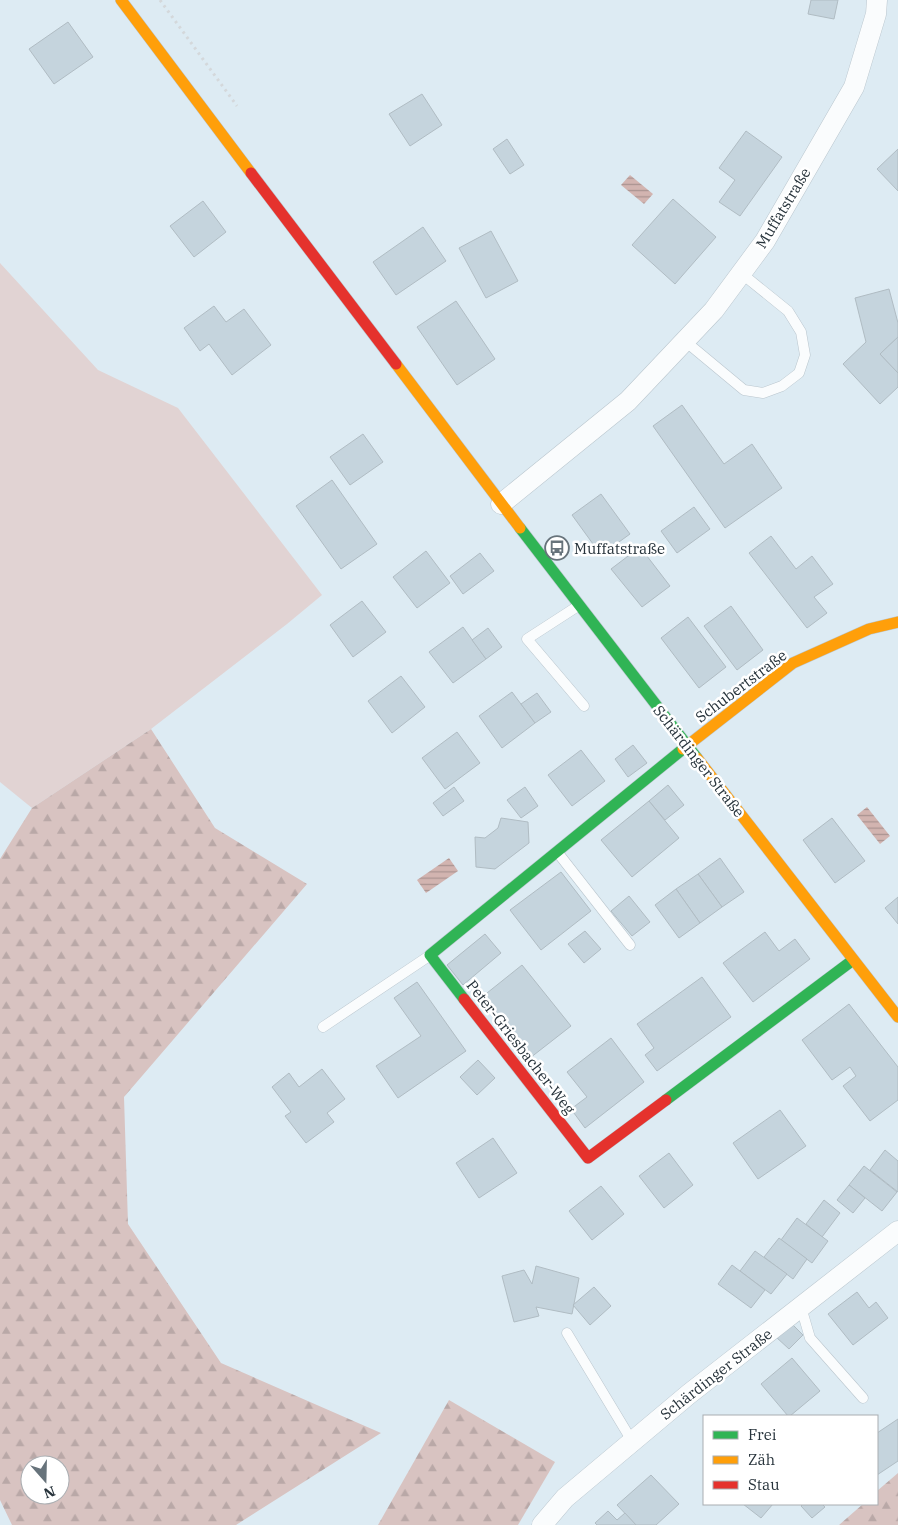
<svg xmlns="http://www.w3.org/2000/svg" width="898" height="1525" font-family="'IBM Plex Serif',serif">
<style>
.green{fill:#e1d3d3}
.forest{fill:url(#forest-firs);fill-rule:evenodd}
.water{fill:url(#water-rules)}
.building{fill:#c5d4dd;stroke:#b0bcc3}
.lines{fill:none;stroke-linecap:round;stroke-linejoin:round}
.lane-casing{stroke:#bac6ce;stroke-width:11}
.street-casing{stroke:#bac6ce;stroke-width:21}
.fast-casing{stroke:#bac6ce;stroke-width:12}
.slow-casing{stroke:#bac6ce;stroke-width:12}
.jam-casing{stroke:#bac6ce;stroke-width:12}
.path{stroke:#d4d8db;stroke-width:3;stroke-dasharray:2.5 4;stroke-linecap:butt}
.lane{stroke:#fafcfd;stroke-width:10}
.street{stroke:#fafcfd;stroke-width:20}
.fast{stroke:#30b455;stroke-width:11}
.slow{stroke:#ff9f0a;stroke-width:11}
.jam{stroke:#e5322d;stroke-width:11}
.labels{text-anchor:middle;dominant-baseline:central;stroke-width:5;stroke-linejoin:round;paint-order:stroke}
.street-label{font-size:15px;fill:#27333b;stroke:#fff}
.poi-label{font-size:15px;fill:#27333b;stroke:#fff;text-anchor:start}
</style>
<defs>
<pattern id="forest-firs" width="22" height="20" patternUnits="userSpaceOnUse" patternTransform="scale(1.25)"><rect width="22" height="20" fill="#d8c3c1"/><path d="M5 1l3.5 6h-7zM16 11l3.5 6h-7z" fill="#b9a8a7"/></pattern>
<pattern id="water-rules" width="6" height="5" patternUnits="userSpaceOnUse" patternTransform="scale(1.25)"><rect width="6" height="5" fill="#d2b4b0"/><path d="M0 2.5h6" fill="none" stroke="#aa9390"/></pattern>
</defs>
<rect width="100%" height="100%" fill="#ddebf3"/>
<polygon class="green" points="0,263 98,370 178,408 322,595 287,624 151,729 32,808 0,782"/>
<g class="forest">
<path d="M 151,729 L 215,828 L 307,884 L 124,1097 L 128,1224 L 221,1363 L 381,1433 L 236,1525 L 12,1525 L 0,1500 L 0,859 L 32,808 ZM 30,1465 L 60,1465 L 60,1495 L 30,1495 Z"/>
<polygon points="449,1400 555,1462 518,1525 378,1525"/>
<polygon points="898,1473 898,1525 839,1525 863,1504 877,1504 877,1491"/>
</g>
<g class="water">
<polygon points="630,175 653,194 644,204 621,185"/>
<polygon points="867,807 890,836 880,844 857,815"/>
<polygon points="449,858 458,871 426,893 417,880"/>
</g>
<g class="building">
<polygon points="811,0 838,0 834,19 808,14"/>
<polygon points="68,22 93,57 54,84 29,49"/>
<polygon points="422,94 442,125 410,146 389,114"/>
<polygon points="746,131 782,157 740,216 719,202 735,180 719,168"/>
<polygon points="507,139 524,165 510,174 493,149"/>
<polygon points="898,149 898,191 877,169"/>
<polygon points="673,199 716,237 675,284 632,245"/>
<polygon points="203,201 226,232 194,257 170,226"/>
<polygon points="423,227 446,261 396,295 373,262"/>
<polygon points="491,231 518,281 486,298 459,248"/>
<polygon points="889,289 898,323 898,337 880,354 898,373 898,387 880,404 843,364 866,342 855,298"/>
<polygon points="456,301 495,359 457,385 417,327"/>
<polygon points="214,306 226,322 244,309 271,345 232,375 209,344 200,351 184,328"/>
<polygon points="898,337 898,373 880,354"/>
<polygon points="682,405 724,464 752,444 782,488 725,528 653,426"/>
<polygon points="363,434 383,462 350,485 330,457"/>
<polygon points="332,480 377,544 341,569 296,506"/>
<polygon points="601,494 630,534 601,555 572,515"/>
<polygon points="694,507 710,529 677,553 661,531"/>
<polygon points="771,536 796,569 812,556 833,584 814,597 827,613 807,628 749,553"/>
<polygon points="640,547 670,586 642,607 611,569"/>
<polygon points="426,551 450,583 417,608 393,577"/>
<polygon points="480,553 494,571 463,594 450,576"/>
<polygon points="362,601 386,632 353,657 330,625"/>
<polygon points="731,606 763,650 737,670 704,626"/>
<polygon points="688,617 726,667 699,688 661,638"/>
<polygon points="463,627 486,659 453,683 429,652"/>
<polygon points="488,628 502,647 486,659 472,640"/>
<polygon points="401,676 425,707 392,733 368,701"/>
<polygon points="512,692 535,723 502,748 479,716"/>
<polygon points="537,693 551,712 535,723 521,704"/>
<polygon points="457,732 480,763 445,789 422,758"/>
<polygon points="633,745 647,763 628,777 615,759"/>
<polygon points="581,750 605,781 572,806 548,775"/>
<polygon points="668,785 684,805 665,820 649,801"/>
<polygon points="454,787 464,801 443,816 433,803"/>
<polygon points="525,787 538,806 521,818 507,800"/>
<polygon points="649,801 679,838 632,877 601,840"/>
<polygon points="501,818 528,822 529,843 495,869 476,867 475,837 485,838 498,828"/>
<polygon points="832,818 865,861 835,883 803,840"/>
<polygon points="720,858 744,892 722,907 698,874"/>
<polygon points="561,872 591,911 541,950 510,910"/>
<polygon points="698,874 722,907 700,923 676,889"/>
<polygon points="676,889 700,923 679,938 655,905"/>
<polygon points="629,896 650,922 632,936 611,911"/>
<polygon points="898,897 898,924 885,908"/>
<polygon points="585,931 601,949 584,963 568,944"/>
<polygon points="765,932 779,951 795,939 810,959 753,1002 723,963"/>
<polygon points="485,934 501,953 463,985 447,965"/>
<polygon points="522,965 571,1026 530,1058 482,997"/>
<polygon points="702,977 731,1017 657,1071 645,1055 654,1048 637,1024"/>
<polygon points="417,982 466,1051 398,1098 376,1066 421,1036 394,998"/>
<polygon points="849,1004 898,1067 898,1100 870,1121 843,1086 856,1076 850,1067 832,1080 802,1040"/>
<polygon points="611,1038 644,1082 585,1128 571,1109 587,1097 567,1072"/>
<polygon points="478,1060 495,1078 477,1095 460,1077"/>
<polygon points="322,1069 345,1099 327,1113 334,1122 306,1143 285,1116 291,1112 272,1087 289,1073 299,1087"/>
<polygon points="780,1110 806,1146 758,1179 733,1143"/>
<polygon points="493,1138 517,1173 479,1198 456,1163"/>
<polygon points="885,1150 898,1161 898,1192 870,1170"/>
<polygon points="669,1153 693,1185 664,1208 639,1176"/>
<polygon points="864,1166 897,1192 882,1211 849,1185"/>
<polygon points="849,1185 865,1198 853,1213 837,1200"/>
<polygon points="601,1186 624,1214 592,1240 569,1211"/>
<polygon points="824,1200 840,1213 822,1237 806,1224"/>
<polygon points="797,1218 828,1241 812,1263 781,1240"/>
<polygon points="779,1238 807,1259 793,1279 764,1257"/>
<polygon points="755,1251 787,1274 771,1294 740,1271"/>
<polygon points="732,1265 765,1290 751,1308 718,1284"/>
<polygon points="536,1266 579,1278 572,1314 536,1307 539,1316 514,1322 502,1276 524,1270 532,1284"/>
<polygon points="594,1287 611,1306 590,1325 573,1305"/>
<polygon points="857,1292 869,1308 876,1302 888,1318 853,1345 828,1314"/>
<polygon points="790,1322 803,1335 789,1349 776,1337"/>
<polygon points="792,1358 820,1391 790,1416 788,1416 761,1384"/>
<polygon points="898,1419 898,1461 877,1475 877,1433"/>
<polygon points="651,1475 679,1504 656,1525 636,1525 617,1505"/>
<polygon points="743,1504 773,1504 761,1518"/>
<polygon points="803,1504 822,1504 825,1507 812,1518 801,1506"/>
<polygon points="608,1511 617,1520 625,1513 636,1525 597,1525 595,1523"/>
</g>
<g class="lines">
<g class="lane-casing">
<g id="lane">
<polyline points="685,341 744,390 763,393 782,386 799,373 805,355 801,332 788,311 741,273"/>
<polyline points="578,606 527,639 584,706"/>
<polyline points="558,853 630,945"/>
<polyline points="323,1027 429,956"/>
<polyline points="801,1307 810,1338 863,1398"/>
<polyline points="567,1333 632,1441"/>
</g>
</g>
<g class="street-casing">
<g id="street">
<polyline points="501,504 628,401 714,310 765,241 854,87 876,14 877,0"/>
<polyline points="542,1525 565,1498 689,1394 898,1231"/>
</g>
</g>
<g class="fast-casing">
<g id="fast">
<polyline points="520,528 697,758"/>
<polyline points="464,999 430,955 683,749"/>
<polyline points="666,1100 853,960"/>
</g>
</g>
<g class="slow-casing">
<g id="slow">
<polyline points="121,0 251,173"/>
<polyline points="396,364 520,528"/>
<polyline points="683,749 793,663 869,629 898,622"/>
<polyline points="697,758 898,1017"/>
</g>
</g>
<g class="jam-casing">
<g id="jam">
<polyline points="251,173 396,364"/>
<polyline points="464,999 588,1158 666,1100"/>
</g>
</g>
<polyline class="path" points="160,0 237,106"/>
<use href="#lane" class="lane"/>
<use href="#street" class="street"/>
<use href="#fast" class="fast"/>
<use href="#slow" class="slow"/>
<use href="#jam" class="jam"/>
</g>
<defs>
<g id="bus-ring" transform="scale(1.25)"><circle r="9.5" fill="#fff" stroke="#67737b" stroke-width="1.5"/><path d="M-5-6H5V4H4V6H2V4H-2V6H-4V4H-5ZM-3.5-4V0h7V-4ZM-3.5 1.2v1.5H-2V1.2ZM2 1.2v1.5H3.5V1.2Z" fill="#67737b"/></g>
</defs>
<g fill-rule="evenodd">
<use href="#bus-ring" x="557" y="548"/>
</g>
<g class="labels">
<g class="street-label">
<text transform="translate(783 208) rotate(-59)">Muffatstraße</text>
<text transform="translate(741 686) rotate(-37)">Schubertstraße</text>
<text transform="translate(699 761) rotate(52)">Schärdinger Straße</text>
<text transform="translate(521 1047) rotate(52)">Peter-Griesbacher-Weg</text>
<text transform="translate(716 1374) rotate(-38)">Schärdinger Straße</text>
</g>
<g class="poi-label">
<text x="574" y="548">Muffatstraße</text>
</g>
</g>
<rect x="703" y="1415" width="175" height="90" fill="#ffffff" stroke="#a9adb1"/>
<rect x="713" y="1431" width="25" height="8" fill="#30b455" stroke="#a9adb1"/>
<text x="748" y="1440" font-size="15" fill="#27333b">Frei</text>
<rect x="713" y="1456" width="25" height="8" fill="#ff9f0a" stroke="#a9adb1"/>
<text x="748" y="1465" font-size="15" fill="#27333b">Zäh</text>
<rect x="713" y="1481" width="25" height="8" fill="#e5322d" stroke="#a9adb1"/>
<text x="748" y="1490" font-size="15" fill="#27333b">Stau</text>
<g transform="translate(45 1480) rotate(160)"><circle r="24" fill="#ffffff" stroke="#a9adb1"/>
<path d="M0-4L9 19L0 12L-9 19Z" fill="#67737b"/>
<text y="-8" font-size="14" font-weight="bold" text-anchor="middle" fill="#27333b">N</text>
</g>
</svg>
